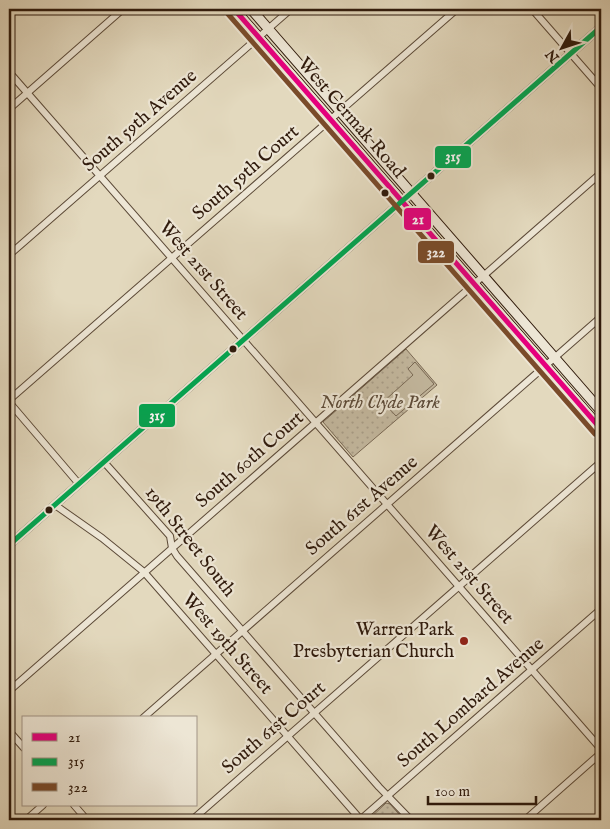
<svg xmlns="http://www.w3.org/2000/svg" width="610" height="829" font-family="'IM FELL English',serif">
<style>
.park{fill:url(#park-dots);stroke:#7a6a56}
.garden{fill:#c4b9a0;stroke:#7a6a56}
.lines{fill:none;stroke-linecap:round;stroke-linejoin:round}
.minor-casing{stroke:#5c4a38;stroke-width:8}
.tertiary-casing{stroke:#5c4a38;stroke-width:9}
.secondary-casing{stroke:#2f1a0c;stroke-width:11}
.minor{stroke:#ede6d5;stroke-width:6}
.tertiary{stroke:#ede6d5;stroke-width:8}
.secondary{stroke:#ede6d5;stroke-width:9}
.bus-1-casing{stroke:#ede6d5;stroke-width:9}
.bus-2-casing{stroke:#ede6d5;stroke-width:9}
.bus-3-casing{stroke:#ede6d5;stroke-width:9}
.bus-1{stroke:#e5007d;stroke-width:5}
.bus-2{stroke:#00a651;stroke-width:5}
.bus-3{stroke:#7a4b2a;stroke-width:5}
.bus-dot{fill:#2f1a0c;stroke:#ede6d5;stroke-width:2}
.poi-dot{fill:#8f2418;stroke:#ede6d5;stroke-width:2}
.labels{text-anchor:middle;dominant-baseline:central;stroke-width:4.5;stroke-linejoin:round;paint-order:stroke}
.street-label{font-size:19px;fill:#2f1a0c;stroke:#ede6d5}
.park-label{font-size:19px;font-style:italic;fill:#5c4a38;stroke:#ede6d5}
.poi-label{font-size:19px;fill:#2f1a0c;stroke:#ede6d5;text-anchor:end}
.line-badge{stroke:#ede6d5;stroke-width:2}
.badge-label{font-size:14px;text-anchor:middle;font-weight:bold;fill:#fff}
</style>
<defs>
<pattern id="park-dots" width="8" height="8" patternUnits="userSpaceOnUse" patternTransform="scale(1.25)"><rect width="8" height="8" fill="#c4b9a0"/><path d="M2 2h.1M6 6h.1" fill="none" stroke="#a99e89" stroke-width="1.8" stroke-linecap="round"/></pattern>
</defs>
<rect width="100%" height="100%" fill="#e3d9be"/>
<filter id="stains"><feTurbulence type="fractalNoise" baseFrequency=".004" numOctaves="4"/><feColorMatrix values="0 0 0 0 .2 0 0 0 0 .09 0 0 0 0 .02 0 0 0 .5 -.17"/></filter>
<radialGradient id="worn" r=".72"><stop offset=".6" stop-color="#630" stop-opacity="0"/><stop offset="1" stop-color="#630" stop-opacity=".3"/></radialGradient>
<g class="park">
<polygon points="406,349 437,385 353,457 323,422"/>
<polygon points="386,803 390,804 404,820 368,820"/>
</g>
<polygon class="garden" points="415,362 434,384 396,416 383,402 413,375 408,369"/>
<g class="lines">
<g class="minor-casing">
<g id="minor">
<polyline points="532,9 601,88"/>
<polyline points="9,72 601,749"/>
<polyline points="9,109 123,9"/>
<polyline points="9,255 291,9"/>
<polyline points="9,400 457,9"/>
<polyline points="9,402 79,484"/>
<polyline points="104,462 170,536 172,548 177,556 379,787 411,820"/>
<polyline points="55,505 102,538 144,572 361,820"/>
<polyline points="9,691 601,173"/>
<polyline points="143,718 601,317"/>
<polyline points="9,731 24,748"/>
<polyline points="74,805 87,820"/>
<polyline points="26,820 43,805"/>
<polyline points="192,820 601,462"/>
<polyline points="360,820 601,609"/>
<polyline points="525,820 601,753"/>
</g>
</g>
<g class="tertiary-casing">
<polyline id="tertiary" points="9,545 601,27"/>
</g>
<g class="secondary-casing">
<g id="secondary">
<polyline points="234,9 601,429"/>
<polyline points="251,9 601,411"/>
</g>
</g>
<use href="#minor" class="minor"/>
<use href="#tertiary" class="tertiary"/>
<use href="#secondary" class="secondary"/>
<g class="bus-1-casing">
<polyline id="bus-1" points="234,9 601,429"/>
</g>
<g class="bus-2-casing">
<polyline id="bus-2" points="9,545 601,27"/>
</g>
<g class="bus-3-casing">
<polyline id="bus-3" points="228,14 595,434"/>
</g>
<use href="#bus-1" class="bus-1"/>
<use href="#bus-2" class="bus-2"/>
<use href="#bus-3" class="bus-3"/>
</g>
<g class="bus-dot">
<circle cx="431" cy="176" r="4.5"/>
<circle cx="385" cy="193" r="4.5"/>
<circle cx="233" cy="349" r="4.5"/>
<circle cx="49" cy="510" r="4.5"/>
</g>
<circle class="poi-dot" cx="464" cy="641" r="5"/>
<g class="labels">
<g class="street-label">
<text transform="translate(351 118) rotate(49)">West Cermak Road</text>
<text transform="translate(140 121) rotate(-41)">South 59th Avenue</text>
<text transform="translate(246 173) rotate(-41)">South 59th Court</text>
<text transform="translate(203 271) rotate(49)">West 21st Street</text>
<text transform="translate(250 460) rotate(-41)">South 60th Court</text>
<text transform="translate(362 506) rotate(-41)">South 61st Avenue</text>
<text transform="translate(190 542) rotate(52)">19th Street South</text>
<text transform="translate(469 575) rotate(49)">West 21st Street</text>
<text transform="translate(227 644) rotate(49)">West 19th Street</text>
<text transform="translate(471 703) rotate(-41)">South Lombard Avenue</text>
<text transform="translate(274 728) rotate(-41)">South 61st Court</text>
</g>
<g class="park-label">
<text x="380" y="403">North Clyde Park</text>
</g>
<g class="poi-label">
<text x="454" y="630">Warren Park<tspan x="454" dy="22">Presbyterian Church</tspan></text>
</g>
</g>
<g class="line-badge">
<rect x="434" y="145" width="38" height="24" rx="5" fill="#00a651"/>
<rect x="403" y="207" width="29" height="24" rx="5" fill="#e5007d"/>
<rect x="417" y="240" width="38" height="24" rx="5" fill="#7a4b2a"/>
<rect x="138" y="403" width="38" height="25" rx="5" fill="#00a651"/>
</g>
<g class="badge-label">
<text x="453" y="161">315</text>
<text x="418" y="224">21</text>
<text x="436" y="257">322</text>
<text x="157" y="420">315</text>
</g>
<rect width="610" height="829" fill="none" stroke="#e3d9be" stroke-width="30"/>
<rect x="10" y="10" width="590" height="809" fill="none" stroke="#2f1a0c" stroke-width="2.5"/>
<rect x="15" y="15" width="580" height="799" fill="none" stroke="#2f1a0c"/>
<rect x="22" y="716" width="175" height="90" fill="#ede6d5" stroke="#a19485"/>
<rect x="32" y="733" width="25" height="8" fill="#e5007d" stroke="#a19485"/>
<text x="68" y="742" font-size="15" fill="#2f1a0c">21</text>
<rect x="32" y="758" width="25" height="8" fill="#00a651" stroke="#a19485"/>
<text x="68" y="766" font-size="15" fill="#2f1a0c">315</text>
<rect x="32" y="783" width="25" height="8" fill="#7a4b2a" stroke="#a19485"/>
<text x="68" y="792" font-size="15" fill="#2f1a0c">322</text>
<g transform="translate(562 48) rotate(230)" stroke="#ede6d5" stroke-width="4" paint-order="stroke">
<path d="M0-4L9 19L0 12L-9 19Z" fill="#2f1a0c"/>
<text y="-8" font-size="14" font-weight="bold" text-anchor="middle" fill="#2f1a0c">N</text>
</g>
<path d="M428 796v8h108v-8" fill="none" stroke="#2f1a0c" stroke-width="2.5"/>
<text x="435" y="796" font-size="15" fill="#2f1a0c" stroke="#ede6d5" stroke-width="4" paint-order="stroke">100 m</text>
<rect width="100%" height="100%" filter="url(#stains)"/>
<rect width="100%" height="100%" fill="url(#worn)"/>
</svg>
